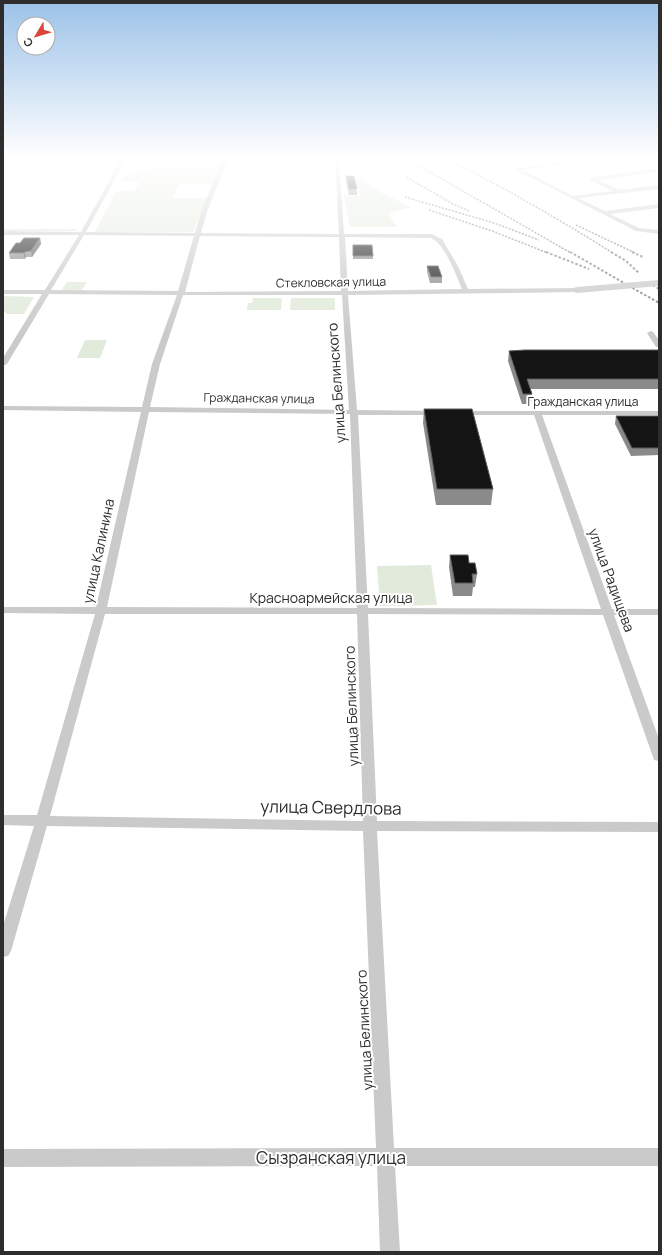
<svg xmlns="http://www.w3.org/2000/svg" width="662" height="1255" font-family="Manrope,sans-serif">
<style>
.green{fill:#e1eadb}
.lines{fill:none;stroke-linecap:round;stroke-linejoin:round}
.minor{fill:#cacaca;fill-rule:evenodd}
.rail-far1{stroke:#828282;stroke-width:1.5;stroke-dasharray:2 1.5;stroke-linecap:butt}
.rail{stroke:#828282;stroke-width:2;stroke-dasharray:2.5 2;stroke-linecap:butt}
.minor-bridge{stroke:#cacaca;stroke-width:6}
.wall{fill:#8a8a8a}
.shaded-wall{fill:#5a5a5a}
.building{fill:#141414;stroke:#5a5a5a}
.labels{text-anchor:middle;dominant-baseline:central;stroke-width:4;stroke-linejoin:round;paint-order:stroke}
.far-street-label{font-size:12px;fill:#2d2d2d;stroke:#fff}
.street-label{font-size:14px;fill:#2d2d2d;stroke:#fff}
.near-street-label{font-size:17px;fill:#2d2d2d;stroke:#fff}
</style>
<rect width="100%" height="100%" fill="#fff"/>
<g class="green">
<polygon points="134,159 200,159 194,161 203,164 223,160 212,184 180,184 172,198 207,198 193,232 95,232 116,191 134,191 140,182 122,181 125,175 135,175 139,169 148,169 153,160"/>
<polygon points="354,179 361,179 382,193 411,207 388,213 397,227 350,227 344,196 361,196"/>
<polygon points="3,229 77,229 75,231 3,231"/>
<polygon points="67,282 87,282 81,291 61,291"/>
<polygon points="3,296 34,297 24,314 7,314 3,310"/>
<polygon points="253,298 282,298 281,310 247,310 248,303 252,303"/>
<polygon points="291,298 335,298 335,310 290,310"/>
<polygon points="85,340 107,340 100,358 77,358"/>
<polygon points="431,565 437,605 380,606 377,566"/>
</g>
<g class="lines">
<g class="minor">
<path d="M 121,159 L 126,159 L 86,232 L 195,233 L 201,212 L 223,159 L 228,159 L 207,212 L 201,233 L 339,234 L 335,159 L 339,159 L 344,234 L 432,234 L 442,239 L 458,266 L 468,289 L 577,288 L 580,290 L 577,292 L 348,295 L 357,410 L 438,411 L 442,413 L 438,415 L 358,415 L 368,608 L 601,609 L 534,415 L 459,415 L 455,413 L 459,411 L 659,411 L 659,415 L 542,415 L 612,609 L 659,609 L 659,615 L 614,615 L 659,739 L 659,761 L 654,760 L 653,757 L 603,615 L 368,614 L 377,821 L 659,822 L 659,832 L 377,831 L 394,1148 L 659,1148 L 659,1166 L 395,1166 L 400,1252 L 380,1252 L 377,1166 L 3,1167 L 3,1149 L 376,1148 L 363,831 L 47,826 L 11,951 L 8,956 L 3,957 L 3,926 L 34,826 L 3,825 L 3,815 L 37,815 L 95,614 L 3,613 L 3,607 L 96,607 L 141,412 L 3,410 L 3,406 L 142,407 L 152,364 L 177,295 L 49,294 L 7,364 L 3,366 L 3,358 L 42,294 L 3,294 L 3,290 L 45,290 L 79,235 L 3,235 L 3,231 L 81,232 ZM 84,235 L 194,236 L 178,291 L 51,290 ZM 200,236 L 339,237 L 341,291 L 185,292 ZM 345,237 L 431,238 C 445,244 456,275 462,289 L 348,291 ZM 183,295 L 342,295 L 349,410 L 150,407 L 160,364 ZM 149,412 L 350,414 L 357,608 L 107,607 ZM 105,614 L 357,614 L 363,821 L 50,816 Z"/>
<polygon points="494,159 500,159 517,168 586,159 603,159 522,170 573,196 613,191 590,180 590,178 659,169 659,171 598,180 620,190 659,185 659,189 578,198 605,211 659,204 659,208 610,214 639,228 659,230 659,234 636,231"/>
<polygon points="651,331 653,332 659,340 659,347 656,347 647,333"/>
</g>
<g class="rail-far1">
<polyline points="407,159 571,253"/>
<path d="M 446,159 C 504,187 558,219 613,253"/>
<polyline points="406,177 453,204 469,211"/>
<polyline points="405,197 494,223 539,240"/>
<polyline points="429,210 492,231 548,253"/>
<polyline points="576,225 635,253"/>
</g>
<g class="rail">
<polyline points="546,252 589,269"/>
<polyline points="570,252 659,303"/>
<polyline points="611,252 626,261 639,273"/>
<polyline points="632,252 643,257"/>
<polyline points="653,285 659,289"/>
</g>
<polyline class="minor-bridge" points="577,290 659,283"/>
</g>
<g class="wall">
<polygon points="346,176 357,189 357,195 349,195 346,182"/>
<polygon points="40,238 41,244 32,257 26,257 25,259 10,259 9,253 20,243"/>
<polygon points="353,245 373,256 373,259 353,259"/>
<polygon points="427,266 442,277 442,283 430,283 427,272"/>
<polygon points="659,350 659,389 530,389 532,394 531,404 522,404 508,361 509,351"/>
<polygon points="424,409 493,489 491,505 436,505 423,423"/>
<polygon points="616,416 659,416 659,455 631,456 615,424"/>
<polygon points="450,555 469,563 477,574 475,587 473,587 472,596 453,596 449,567"/>
</g>
<g class="shaded-wall">
<polygon points="40,238 41,244 32,257 31,251"/>
<polygon points="25,252 26,257 25,259 24,253"/>
</g>
<g class="building">
<polygon points="346,176 354,176 357,189 349,189"/>
<polygon points="24,238 40,238 31,251 25,252 24,253 9,253 16,243 20,243"/>
<polygon points="353,245 372,245 373,256 353,256"/>
<polygon points="427,266 438,266 442,277 431,277"/>
<polygon points="525,350 659,350 659,379 527,379 532,394 523,394 509,351"/>
<polygon points="424,409 472,409 493,489 437,489"/>
<polygon points="616,416 659,416 659,448 632,448"/>
<polygon points="450,555 468,555 469,563 475,563 477,574 472,574 473,583 455,583"/>
</g>
<linearGradient id="sky" x2="0" y2="1"><stop stop-color="#9bc2e8"/><stop offset="0.47" stop-color="#fff"/><stop offset="1" stop-color="#fff" stop-opacity="0"/></linearGradient>
<rect width="662" height="335" fill="url(#sky)"/>
<g class="labels">
<g class="far-street-label">
<text transform="translate(331 282) rotate(-1)">Стекловская улица</text>
<text transform="translate(259 398) rotate(1)">Гражданская улица</text>
<text x="583" y="401">Гражданская улица</text>
</g>
<g class="street-label">
<text transform="translate(336 383) rotate(-94)">улица Белинского</text>
<text transform="translate(98 551) rotate(-78)">улица Калинина</text>
<text transform="translate(612 580) rotate(70)">улица Радищева</text>
<text x="331" y="597">Красноармейская улица</text>
<text transform="translate(351 706) rotate(-92)">улица Белинского</text>
<text transform="translate(364 1030) rotate(-93)">улица Белинского</text>
</g>
<g class="near-street-label">
<text transform="translate(331 807) rotate(1)">улица Свердлова</text>
<text x="331" y="1157">Сызранская улица</text>
</g>
</g>
<rect width="662" height="1255" fill="none" stroke="#2d2d2d" stroke-width="8"/>
<g transform="translate(36 36) rotate(232)"><circle r="19" fill="#ffffff" stroke="#ababab"/>
<path d="M0-3L7 15L0 10L-7 15Z" fill="#da4539"/>
<text y="-6" font-size="11" font-weight="bold" text-anchor="middle" fill="#2d2d2d">С</text>
</g>
</svg>
